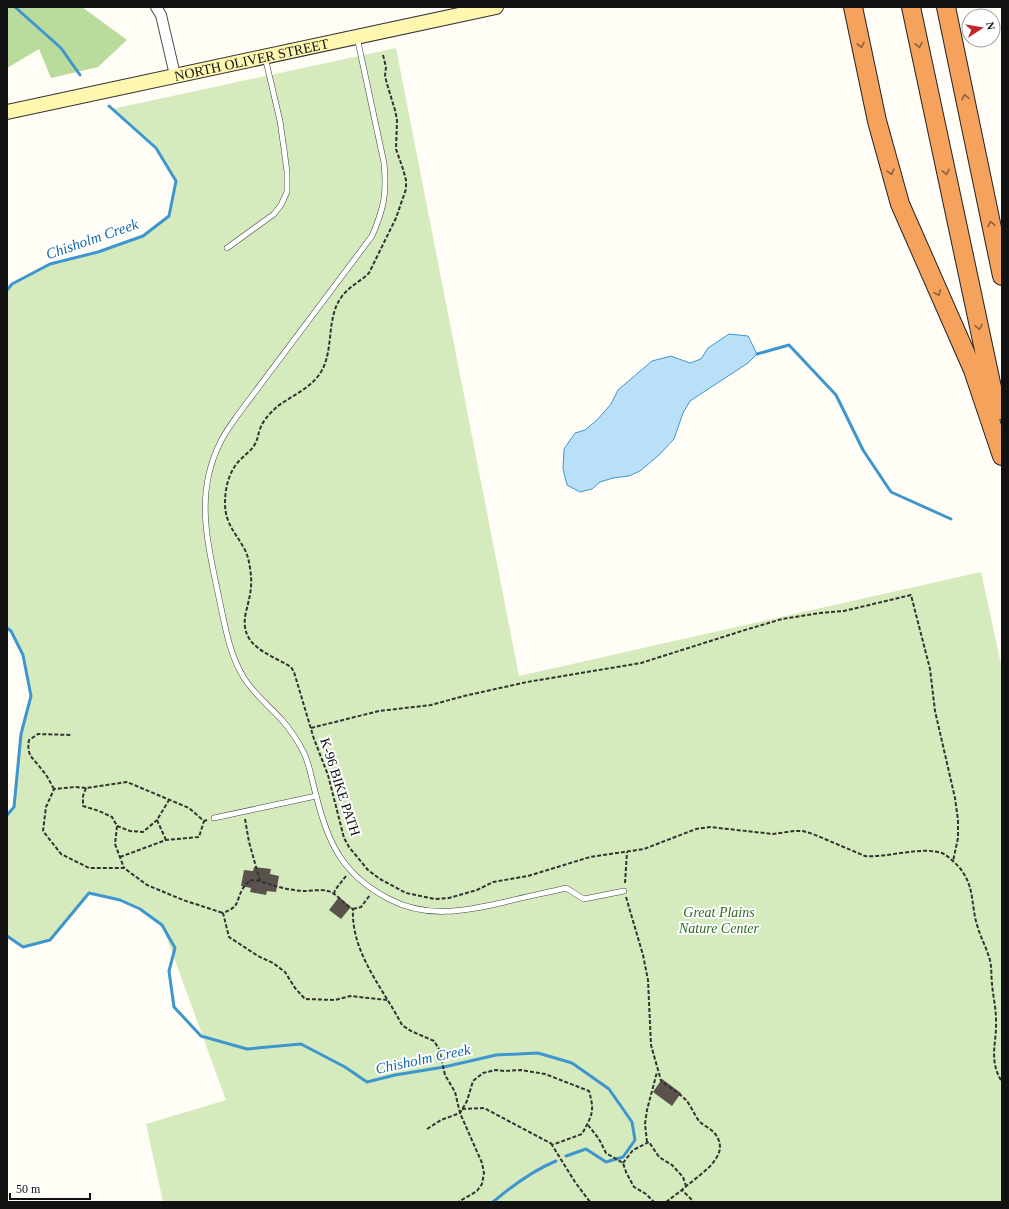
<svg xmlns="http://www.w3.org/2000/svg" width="1009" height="1209" font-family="Georgia,serif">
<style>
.green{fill:#d5ebbd}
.forest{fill:#b9dc9c}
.water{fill:#b9e0f7;stroke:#3f96cf}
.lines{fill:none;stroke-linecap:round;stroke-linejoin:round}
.stream{stroke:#3f96cf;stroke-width:3}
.building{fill:#5a524d}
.service-casing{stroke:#444;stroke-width:6}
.minor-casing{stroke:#444;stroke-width:12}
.secondary-casing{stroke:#333;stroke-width:16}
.motorway-casing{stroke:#222;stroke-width:20}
.path{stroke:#333;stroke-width:2;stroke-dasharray:4 2;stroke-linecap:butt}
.service{stroke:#fff;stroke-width:5}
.minor{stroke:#fff;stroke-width:10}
.secondary{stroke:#fff6b0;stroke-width:14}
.motorway{stroke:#f5a25d;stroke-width:18}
.oneway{stroke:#8e613b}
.labels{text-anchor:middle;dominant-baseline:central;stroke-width:4;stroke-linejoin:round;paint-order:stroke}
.street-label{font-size:14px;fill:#111;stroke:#fff}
.park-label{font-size:14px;font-style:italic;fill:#2f6b1f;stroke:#fff}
.water-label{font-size:15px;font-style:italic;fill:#1768a6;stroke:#fff}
</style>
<rect width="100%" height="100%" fill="#fffdf5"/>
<polygon class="green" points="396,48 519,676 981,572 1002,669 1002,1202 163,1202 146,1124 226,1100 162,925 140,909 120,900 89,893 50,940 23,947 7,936 7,815 14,807 21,734 31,696 23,655 11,631 7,628 7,290 12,284 50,264 98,252 143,236 169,216 176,181 156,148 112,109"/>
<polygon class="forest" points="7,7 82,7 127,40 98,67 51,78 39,49 7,68"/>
<polygon class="water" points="729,334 748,336 757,354 748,363 690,401 683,413 674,439 659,455 640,471 629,476 613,478 600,482 592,489 580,492 567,485 563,469 564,449 575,433 585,430 597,420 611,404 618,390 652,361 671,356 690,363 701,359 708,348"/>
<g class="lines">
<g class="stream">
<polyline points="15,7 61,48 80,75"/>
<polyline points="7,290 12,284 50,264 98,252 143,236 169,216 176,181 156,148 109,106"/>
<polyline points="757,354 789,345 836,395 863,450 891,492 951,519"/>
<polyline points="7,628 11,631 23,655 31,696 21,734 14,807 7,815"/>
<polyline points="7,936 23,947 50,940 89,893 120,900 140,909 162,925 175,948 169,971 174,1007 201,1036 247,1049 301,1044 345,1067 367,1082 395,1075 444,1067 496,1055 538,1053 572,1063 609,1089 632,1122 635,1140 623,1157 606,1162 586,1149 566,1156"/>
<path d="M 493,1202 C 513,1185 532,1171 556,1161"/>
</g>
</g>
<g class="building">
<polygon points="254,867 271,869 270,874 279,876 276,892 267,891 266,895 250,892 251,888 241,886 244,870 253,871"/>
<polygon points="339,897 351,907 341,919 329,910"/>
<polygon points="662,1079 681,1093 672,1106 653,1092"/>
</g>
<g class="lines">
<g class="service-casing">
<g id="service">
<path d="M 357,37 L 384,163 C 387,194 384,208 372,236 L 240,412 C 233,422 225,432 220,443 C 194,495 208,544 219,598 C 225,625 229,654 244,678 C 254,694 269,706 281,719 C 290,729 298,741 304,753 C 310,766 312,781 316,795 C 328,844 343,875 389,899 C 427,919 466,911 505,902 C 525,897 545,893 566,888 L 584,899 L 624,891"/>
<polyline points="227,248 274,214 281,205 287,192 287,172 284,149 280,121 265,57"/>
<polyline points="214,818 316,796"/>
</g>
</g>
<g class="minor-casing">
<polyline id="minor" points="156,7 161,15 175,75"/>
</g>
<g class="secondary-casing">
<g id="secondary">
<path id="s1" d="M 7,112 L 496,7"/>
</g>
</g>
<g class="motorway-casing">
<g id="motorway">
<polyline points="853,7 877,121 900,204 973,370 1002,456"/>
<polyline points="911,7 997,411"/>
<polyline points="946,7 1002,276"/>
</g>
</g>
<g class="path">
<path d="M 383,55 L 386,67 L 385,76 L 387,84 L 395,110 L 397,120 L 396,149 L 403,169 L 406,180 L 406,189 L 396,218 L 369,273 C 361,281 350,286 343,295 C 325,317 335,348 321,372 C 311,388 293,395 278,406 C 271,412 263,420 260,429 C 258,434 258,439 255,444 C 252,450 246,454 241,459 C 229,470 225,488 225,503 C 225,524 236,533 245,550 C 249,558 250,567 251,576 C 252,589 249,600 246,612 C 238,646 268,653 291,667 L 294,672 L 314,739 L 328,775 L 344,838 L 349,847 L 368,870 L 380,879 L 406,893 L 435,899 L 449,898 L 477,890 L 493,882 L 528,876 L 590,857 L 644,849 L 696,829 L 710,827 L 773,834 L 794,831 L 803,831 L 813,834 L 865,856 C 888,858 924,845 944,854 C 949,857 954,862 958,866 C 976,886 970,905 978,928 C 981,938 986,947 989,957 C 992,965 991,975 992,984 C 993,996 996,1008 996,1020 C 997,1044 988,1059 1002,1082"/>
<polyline points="311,728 379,711 431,705 464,696 527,682 641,663 745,630 782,619 820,613 844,611 911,595 930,669 935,711 955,798 958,820 958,838 953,861"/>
<polyline points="86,788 83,796 83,806 99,811 112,817 117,826 115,844 124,868"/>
<path d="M 54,789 C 50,782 47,775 42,770 C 34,758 26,757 29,740 L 38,734 L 71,735"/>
<path d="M 245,819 L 249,842 L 260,881 C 274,886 288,890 303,891 C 311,891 321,889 328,891 C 337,893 344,905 353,909 C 351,953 383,988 402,1025 L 411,1031 L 434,1041 L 439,1049 L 445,1075 L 455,1092 L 460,1113 L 482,1163 L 484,1173 L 482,1184 L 477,1191 L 458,1202"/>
<polyline points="207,820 204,821 189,808 127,782 86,788 75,787 54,789 46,807 43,831 61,854 89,868 124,868 147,885 183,900 223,913"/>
<polyline points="117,826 130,831 143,832 157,820"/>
<polyline points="166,840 157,820 169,800"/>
<polyline points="120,857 166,840 199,837 204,821"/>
<path d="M 260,881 L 250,880 C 248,883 244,886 242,890 C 235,904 240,906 223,913 L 229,937 L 258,956 L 273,963 L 285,972 L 295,988 L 305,999 L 335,1000 L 350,996 L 387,1000"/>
<polyline points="625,883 627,852"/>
<polyline points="334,894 335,890 346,876"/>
<path d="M 626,897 L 643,955 L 648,980 L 651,1045 L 660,1077 L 661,1081 C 669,1087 679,1093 686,1100 C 691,1106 694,1114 699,1121 C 704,1126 712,1129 716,1135 C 732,1158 695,1177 682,1190 L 694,1202"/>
<polyline points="353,909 361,907 370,895"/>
<polyline points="462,1109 484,1108 552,1144"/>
<polyline points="588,1125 599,1139 606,1153 623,1163 626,1172 634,1187 646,1194 654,1202"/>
<path d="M 427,1129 L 441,1120 L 460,1113 L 467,1101 L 473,1081 L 483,1073 L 495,1070 L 504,1071 L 521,1070 L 545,1074 L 589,1091 C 595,1112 592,1115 582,1134 L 552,1145 L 575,1182 L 590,1202"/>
<polyline points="647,1142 645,1124 647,1110 657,1072"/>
<polyline points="623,1163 633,1150 649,1142 659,1157 672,1165 683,1177 686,1186"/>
<polyline points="666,1202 682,1190"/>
</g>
<use href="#service" class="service"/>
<use href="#minor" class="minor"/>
<use href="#secondary" class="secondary"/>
<use href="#motorway" class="motorway"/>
</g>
<defs><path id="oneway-chevron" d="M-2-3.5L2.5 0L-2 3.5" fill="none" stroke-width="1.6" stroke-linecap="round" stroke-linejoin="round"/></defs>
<g class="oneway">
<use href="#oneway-chevron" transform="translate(861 45) rotate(78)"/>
<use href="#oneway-chevron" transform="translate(919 45) rotate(78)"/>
<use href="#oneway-chevron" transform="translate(965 97) rotate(-102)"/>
<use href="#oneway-chevron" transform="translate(891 172) rotate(74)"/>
<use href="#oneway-chevron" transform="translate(946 172) rotate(78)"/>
<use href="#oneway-chevron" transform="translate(991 224) rotate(-102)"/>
<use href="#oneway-chevron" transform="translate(938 293) rotate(66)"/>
<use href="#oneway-chevron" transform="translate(979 327) rotate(78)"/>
</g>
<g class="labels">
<g class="street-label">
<text stroke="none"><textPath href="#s1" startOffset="250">NORTH OLIVER STREET</textPath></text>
<text transform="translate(340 787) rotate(72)">K-96 BIKE PATH</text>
</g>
<g class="park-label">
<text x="719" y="912">Great Plains<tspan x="719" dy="16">Nature Center</tspan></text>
</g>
<g class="water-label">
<text transform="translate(92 239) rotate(-19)">Chisholm Creek</text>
<text transform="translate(423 1059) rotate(-12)">Chisholm Creek</text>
</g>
</g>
<rect width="1009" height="1209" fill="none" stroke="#111111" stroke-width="16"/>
<g transform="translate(981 28) rotate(78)"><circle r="19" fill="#ffffff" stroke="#a0a0a0"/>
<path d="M0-3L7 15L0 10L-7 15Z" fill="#c4262e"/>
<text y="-6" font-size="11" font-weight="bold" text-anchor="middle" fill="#111111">N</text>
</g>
<path d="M10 1193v6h80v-6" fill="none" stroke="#111111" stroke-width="2"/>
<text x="16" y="1193" font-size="12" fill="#111111" stroke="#ffffff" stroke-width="3" paint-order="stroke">50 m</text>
</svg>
